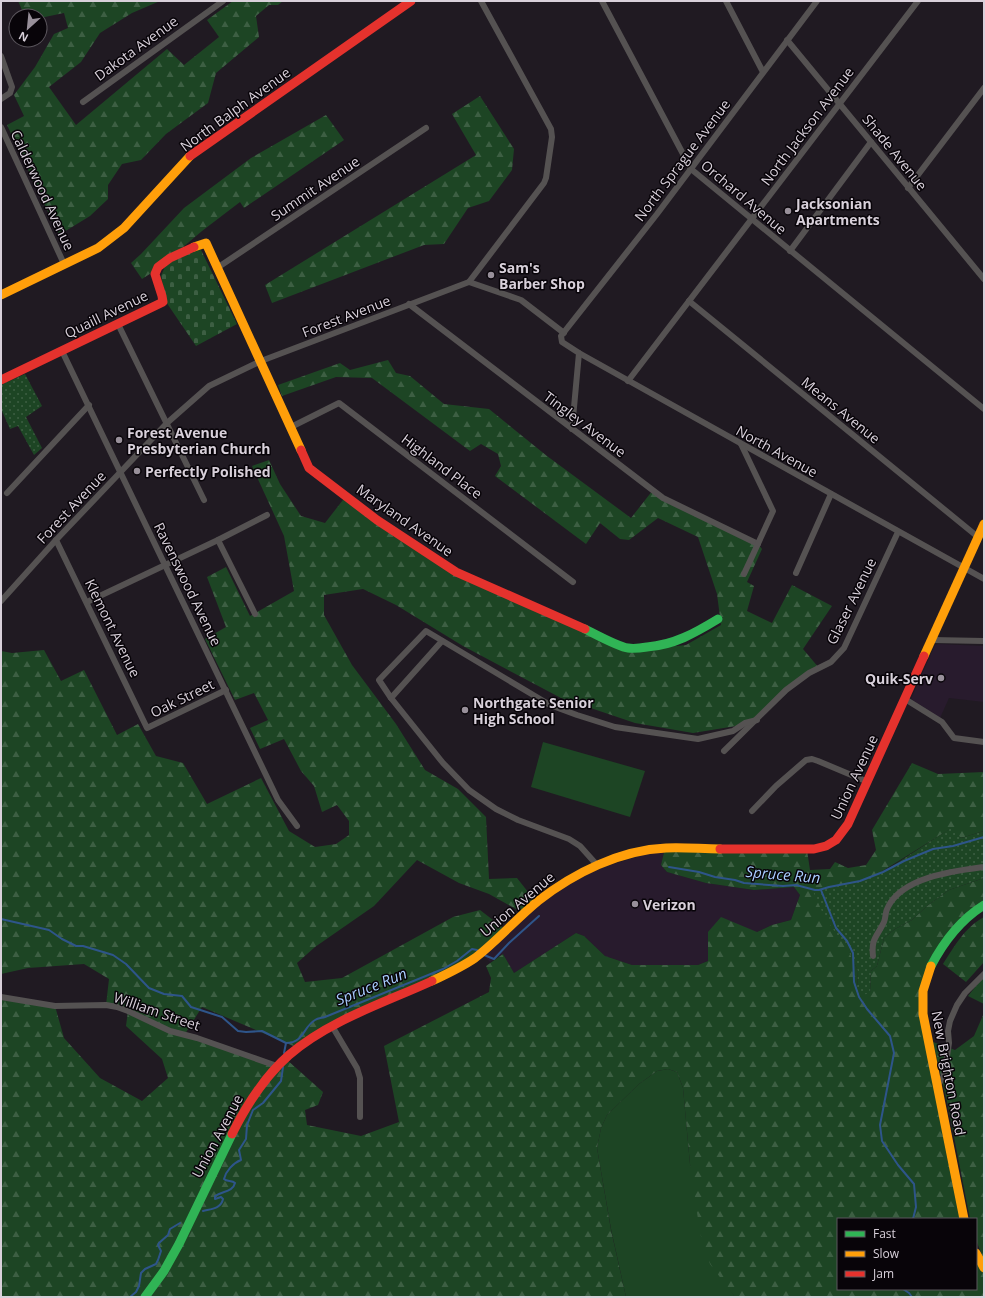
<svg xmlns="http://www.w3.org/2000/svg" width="985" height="1298" font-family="'Open Sans',sans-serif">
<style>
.built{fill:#281b2d}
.green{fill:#1d4524}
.forest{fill:url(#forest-firs)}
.cemetery{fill:url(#cemetery-stones)}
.park{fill:url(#park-dots)}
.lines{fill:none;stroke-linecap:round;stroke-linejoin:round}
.stream{stroke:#2e558a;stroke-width:2}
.street{stroke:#555252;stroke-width:6}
.fast{stroke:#30b455;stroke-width:9}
.slow{stroke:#ff9f0a;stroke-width:9}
.jam{stroke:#e5322d;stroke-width:9}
.poi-dot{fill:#98909a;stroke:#080409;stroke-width:1.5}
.labels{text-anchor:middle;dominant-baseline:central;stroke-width:3;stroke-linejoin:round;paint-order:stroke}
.street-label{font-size:14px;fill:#d8d0da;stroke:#080409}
.poi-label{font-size:14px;font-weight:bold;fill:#d8d0da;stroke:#080409;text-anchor:start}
.water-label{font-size:15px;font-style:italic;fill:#a8cdff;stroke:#080409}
</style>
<defs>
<pattern id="forest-firs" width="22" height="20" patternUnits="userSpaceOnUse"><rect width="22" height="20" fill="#1d4524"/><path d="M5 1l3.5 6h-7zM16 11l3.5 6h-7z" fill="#3d5f43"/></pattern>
<pattern id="cemetery-stones" width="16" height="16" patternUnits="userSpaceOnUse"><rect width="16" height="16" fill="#1d4524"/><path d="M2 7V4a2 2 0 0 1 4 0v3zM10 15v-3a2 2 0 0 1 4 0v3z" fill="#3d5f43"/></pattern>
<pattern id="park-dots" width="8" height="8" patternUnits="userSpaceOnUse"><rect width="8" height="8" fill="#1d4524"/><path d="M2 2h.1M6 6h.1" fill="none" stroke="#3d5f43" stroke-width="1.8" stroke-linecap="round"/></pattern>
</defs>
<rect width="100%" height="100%" fill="#201a22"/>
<g class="built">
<polygon points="938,644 984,646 984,702 949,698 940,718 911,699 935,645"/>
<polygon points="665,848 661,865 667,872 706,883 754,890 794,887 800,895 791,920 772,925 757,932 708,932 708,961 698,965 632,965 605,956 584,936 576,933 514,973 503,954 490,962 481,953 572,877"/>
</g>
<g class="green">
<polygon points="543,742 645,771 630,817 531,787"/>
<polygon points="668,1069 677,1072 683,1088 690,1164 727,1285 735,1297 626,1297 611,1229 597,1148 601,1128 607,1115 639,1084 657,1071"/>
</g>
<g class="forest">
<polygon points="18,1 160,1 132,13 100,33 81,62 49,87 76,125 167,49 184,65 219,37 207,20 233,1 283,1 278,5 269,5 256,16 259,37 216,73 208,103 166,134 141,160 122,164 108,185 108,199 90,216 59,235 7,125 24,116 14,95 35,67 54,34 68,28 64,13 40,18 40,16 27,16 22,10"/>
<polygon points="480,96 514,149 512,170 489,201 468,208 444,244 424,245 272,303 265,285 476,155 452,114"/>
<polygon points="326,115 344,140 244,208 240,202 202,231 156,270 142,279 131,263 141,254 184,208 251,158"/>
<polygon points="388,360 396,373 410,376 444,404 489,409 547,456 631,518 653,490 758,544 762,549 747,582 754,586 747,611 772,623 792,585 832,606 803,649 819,668 809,673 757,720 736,726 693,733 635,723 561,698 463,646 396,605 363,589 324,595 324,615 352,665 396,724 425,770 458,789 486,817 489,879 517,878 536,902 523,913 489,894 459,883 417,860 374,906 315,947 297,963 305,982 342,978 453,917 480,910 506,930 481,953 298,1048 202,1007 185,1034 277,1066 286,1059 323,1092 318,1105 305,1110 307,1125 361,1136 399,1122 384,1046 489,992 491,978 486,966 503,954 514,973 576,933 584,936 605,956 632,965 698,965 708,961 708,932 721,917 757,932 772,925 791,920 800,895 794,887 754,890 706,883 667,872 661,865 665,848 807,850 810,870 830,869 835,862 848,868 866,865 876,850 872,830 912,763 938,774 984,772 984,831 961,838 950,829 876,875 843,886 848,949 858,971 857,988 870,993 871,971 877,966 884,938 895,929 912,920 927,906 949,890 984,878 984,905 952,934 923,992 964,1219 838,1219 838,1289 976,1289 976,1253 984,1268 984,1297 735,1297 710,1264 700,1233 690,1164 683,1088 677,1072 668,1069 657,1071 639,1084 607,1115 601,1128 597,1148 611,1230 626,1297 1,1297 1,997 55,1006 64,1038 100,1078 142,1101 168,1078 162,1059 126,1026 128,1011 106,1005 109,979 84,964 28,968 1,974 1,651 12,653 44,650 61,681 84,670 117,735 138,724 156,756 183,763 207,804 261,778 289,831 315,847 336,844 349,835 349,821 337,805 322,812 314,786 301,771 284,739 260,749 250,728 268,720 254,693 235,700 205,639 226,627 207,577 226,567 250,616 294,591 284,536 252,466 269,460 280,484 301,516 325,523 346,496 456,572 629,651 686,645 721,625 717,594 698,537 658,518 629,540 620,539 600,523 586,544 495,476 501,466 498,454 481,444 470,451 372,378 336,377 282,396 278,385 340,363 350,370"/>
<path d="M 984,917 L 984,962 L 966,982 L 943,964 C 954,947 965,927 984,917 Z"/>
<polygon points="984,976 984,1004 968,996"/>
<polygon points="984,1013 984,1260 976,1240 976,1219 970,1219 948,1106 933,1042 955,1050 974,1036"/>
</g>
<polygon class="cemetery" points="201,250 237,324 196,346 162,296 164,290 161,276 166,264 187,252"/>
<g class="park">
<polygon points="25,374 42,406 26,417 42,448 34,455 18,426 10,429 1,409 1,385"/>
<polygon points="951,828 961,838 984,831 984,878 949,890 927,906 912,920 895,929 884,938 877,966 871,971 870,993 862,995 857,988 858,971 849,952 824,916 812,889 860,881 883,872"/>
</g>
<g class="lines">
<g class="stream">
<polyline points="669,867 699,872 715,877 735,880 744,883 783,886 796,885 815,890 819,890 829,887 860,881 883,872 904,861 933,849 953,846 984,837"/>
<polyline points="821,890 836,928 847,941 853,953 854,982 859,997 867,1009 890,1036 894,1053 880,1125 882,1141 898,1165 914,1184 916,1207 913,1219"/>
<polyline points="1,919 49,930 62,939 76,946 83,946 113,955 126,964 149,988 164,994 182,996 191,1007 222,1017 238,1031 246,1032 262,1031 286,1043"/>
<polyline points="484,955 494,959 509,943 539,916"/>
<path d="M 284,1053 L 286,1043 C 304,1043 303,1027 315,1020 C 318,1018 322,1018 325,1017 L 443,969 L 457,961 L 472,949 L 477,950"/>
<path d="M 203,1211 C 211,1209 221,1209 223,1199 L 221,1197 L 215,1199 L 215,1196 C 222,1191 233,1192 235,1183 C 232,1180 227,1182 224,1179 C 226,1171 233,1163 241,1160 L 239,1150 L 246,1139 L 247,1125 L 253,1110 L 263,1103 L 281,1081 L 283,1067"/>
<polyline points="903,1289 909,1293 912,1297"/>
<polyline points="130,1297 136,1292 139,1286 141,1273 145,1269 156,1264 158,1260 161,1251 158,1245 159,1243 168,1235 170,1229 180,1223"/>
</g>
<g class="street">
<polyline points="602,1 691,169 984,409"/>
<polyline points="726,1 763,72"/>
<polyline points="787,40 984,279"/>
<polyline points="1,56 12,87 10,93 1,99"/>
<polyline points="83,102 223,1"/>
<polyline points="1,127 64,264"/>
<polyline points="908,188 984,88"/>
<polyline points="790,251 871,142"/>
<polyline points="217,268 426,128"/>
<polyline points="469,282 521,300 564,333"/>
<polyline points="689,301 978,537"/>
<polyline points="409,304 663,498 758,544"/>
<polyline points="118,324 204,500"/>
<polyline points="62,351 278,800 297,826"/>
<polyline points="579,353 984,579"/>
<polyline points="628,381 918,1"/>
<polyline points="291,427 339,403 573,582"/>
<polyline points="572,429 579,353 562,342 561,336 657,214 817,1"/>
<polyline points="741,444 773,511 744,574"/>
<polyline points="7,493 89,405"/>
<polyline points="56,540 147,728 226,690"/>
<polyline points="218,540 255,614"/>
<polyline points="796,573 831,494"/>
<polyline points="1,601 56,540 167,423 209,386 261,361 469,282 544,183 546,178 552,137 551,129 481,1"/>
<polyline points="87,602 218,540 267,515"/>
<polyline points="932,640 984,641"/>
<polyline points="391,698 442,641"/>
<polyline points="905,699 942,722 954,738 984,742"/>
<polyline points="724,751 786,690 809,673 831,662 844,648 898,532"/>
<polyline points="752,811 776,786 806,760 812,759 818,761 868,782"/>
<polyline points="597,865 580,846 569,839 518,820 496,809 469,790 443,763 391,698 379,680 426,631 550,705 577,715 615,727 698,739 733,731 745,723 757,720"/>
<path d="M 873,956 C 871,938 877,937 884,922 C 886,917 885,912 888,907 C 903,877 954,871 984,867"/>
<polyline points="1,997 55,1006 106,1005 117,1007 128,1011 170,1031 197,1038 277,1066"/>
<polyline points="332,1026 357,1068 360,1078 360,1117"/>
<polyline points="937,1086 944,1076 949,1043 948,1031 950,1021 957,1005 965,993 984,974"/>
</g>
<g class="fast">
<path d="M 585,629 C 595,634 619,647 628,648 C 634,649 641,648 647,647 C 674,645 695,633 718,619"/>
<path d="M 931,966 C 944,941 960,920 984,905"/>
<polyline points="145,1297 164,1271 179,1244 232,1134"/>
</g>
<g class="slow">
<polyline points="194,247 206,243 301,450"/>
<polyline points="1,295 98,248 124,228 190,156"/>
<polyline points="924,656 984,524"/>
<polyline points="931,966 923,991 923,1014 964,1219"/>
<path d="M 432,981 C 447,974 462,967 475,958 C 497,941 516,919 538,901 C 574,873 620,850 666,848 C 684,847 702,849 720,849"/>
<polyline points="976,1253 984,1268"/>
</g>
<g class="jam">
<polyline points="190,156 411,1"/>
<polyline points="1,380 163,302 162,296 155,274 158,267 170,258 194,247"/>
<polyline points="301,450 309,468 377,520 456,572 585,629"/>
<polyline points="720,849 814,849 826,846 836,840 848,824 924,656"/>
<path d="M 232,1134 C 246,1106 265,1076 289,1055 C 330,1020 384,1003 432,981"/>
</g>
</g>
<g class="poi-dot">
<circle cx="788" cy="211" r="4"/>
<circle cx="491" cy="275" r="4"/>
<circle cx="119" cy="440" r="4"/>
<circle cx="137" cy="471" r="4"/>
<circle cx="941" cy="678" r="4"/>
<circle cx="465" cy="710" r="4"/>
<circle cx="635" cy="904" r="4"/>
</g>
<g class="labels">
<g class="street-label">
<text transform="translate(136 48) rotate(-36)">Dakota Avenue</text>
<text transform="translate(235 109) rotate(-36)">North Balph Avenue</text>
<text transform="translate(807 126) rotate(-53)">North Jackson Avenue</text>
<text transform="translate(895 152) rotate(51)">Shade Avenue</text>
<text transform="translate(682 160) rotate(-53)">North Sprague Avenue</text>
<text transform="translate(315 188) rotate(-34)">Summit Avenue</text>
<text transform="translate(43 190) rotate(65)">Calderwood Avenue</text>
<text transform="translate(744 197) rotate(40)">Orchard Avenue</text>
<text transform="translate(106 314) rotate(-26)">Quaill Avenue</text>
<text transform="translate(346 316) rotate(-21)">Forest Avenue</text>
<text transform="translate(841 410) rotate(39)">Means Avenue</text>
<text transform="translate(585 424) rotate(37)">Tingley Avenue</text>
<text transform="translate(777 451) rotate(29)">North Avenue</text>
<text transform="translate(442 466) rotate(37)">Highland Place</text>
<text transform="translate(71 507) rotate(-47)">Forest Avenue</text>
<text transform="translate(405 520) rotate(35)">Maryland Avenue</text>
<text transform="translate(188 584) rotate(64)">Ravenswood Avenue</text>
<text transform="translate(851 601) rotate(-64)">Glaser Avenue</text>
<text transform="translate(113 628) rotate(64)">Klemont Avenue</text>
<text transform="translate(182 698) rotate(-26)">Oak Street</text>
<text transform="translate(854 777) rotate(-65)">Union Avenue</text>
<text transform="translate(517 904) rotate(-40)">Union Avenue</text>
<text transform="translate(157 1011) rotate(19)">William Street</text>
<text transform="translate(949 1073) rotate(79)">New Brighton Road</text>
<text transform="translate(217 1136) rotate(-62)">Union Avenue</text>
</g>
<g class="poi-label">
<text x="796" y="203">Jacksonian<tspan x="796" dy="16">Apartments</tspan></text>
<text x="499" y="267">Sam's<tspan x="499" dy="16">Barber Shop</tspan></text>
<text x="127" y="432">Forest Avenue<tspan x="127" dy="16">Presbyterian Church</tspan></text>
<text x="145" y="471">Perfectly Polished</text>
<text x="933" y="678" text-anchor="end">Quik-Serv</text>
<text x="473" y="702">Northgate Senior<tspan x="473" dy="16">High School</tspan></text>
<text x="643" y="904">Verizon</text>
</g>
<g class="water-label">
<text transform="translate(783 874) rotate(5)">Spruce Run</text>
<text transform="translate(371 986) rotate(-22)">Spruce Run</text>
</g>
</g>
<rect width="985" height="1298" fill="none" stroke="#d8d0da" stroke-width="4"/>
<rect x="837" y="1218" width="140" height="72" fill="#080409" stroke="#5b565d"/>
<rect x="845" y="1231" width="20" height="6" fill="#30b455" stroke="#5b565d"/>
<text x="873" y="1238" font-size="12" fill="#d8d0da">Fast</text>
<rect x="845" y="1251" width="20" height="6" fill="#ff9f0a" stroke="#5b565d"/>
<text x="873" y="1258" font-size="12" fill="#d8d0da">Slow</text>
<rect x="845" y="1271" width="20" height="6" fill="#e5322d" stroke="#5b565d"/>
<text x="873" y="1278" font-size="12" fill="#d8d0da">Jam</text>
<g transform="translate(28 28) rotate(207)"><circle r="19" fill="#080409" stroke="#5b565d"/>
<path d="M0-3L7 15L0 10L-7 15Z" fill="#98909a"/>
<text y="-6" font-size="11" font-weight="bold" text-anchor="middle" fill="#d8d0da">N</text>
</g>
</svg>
